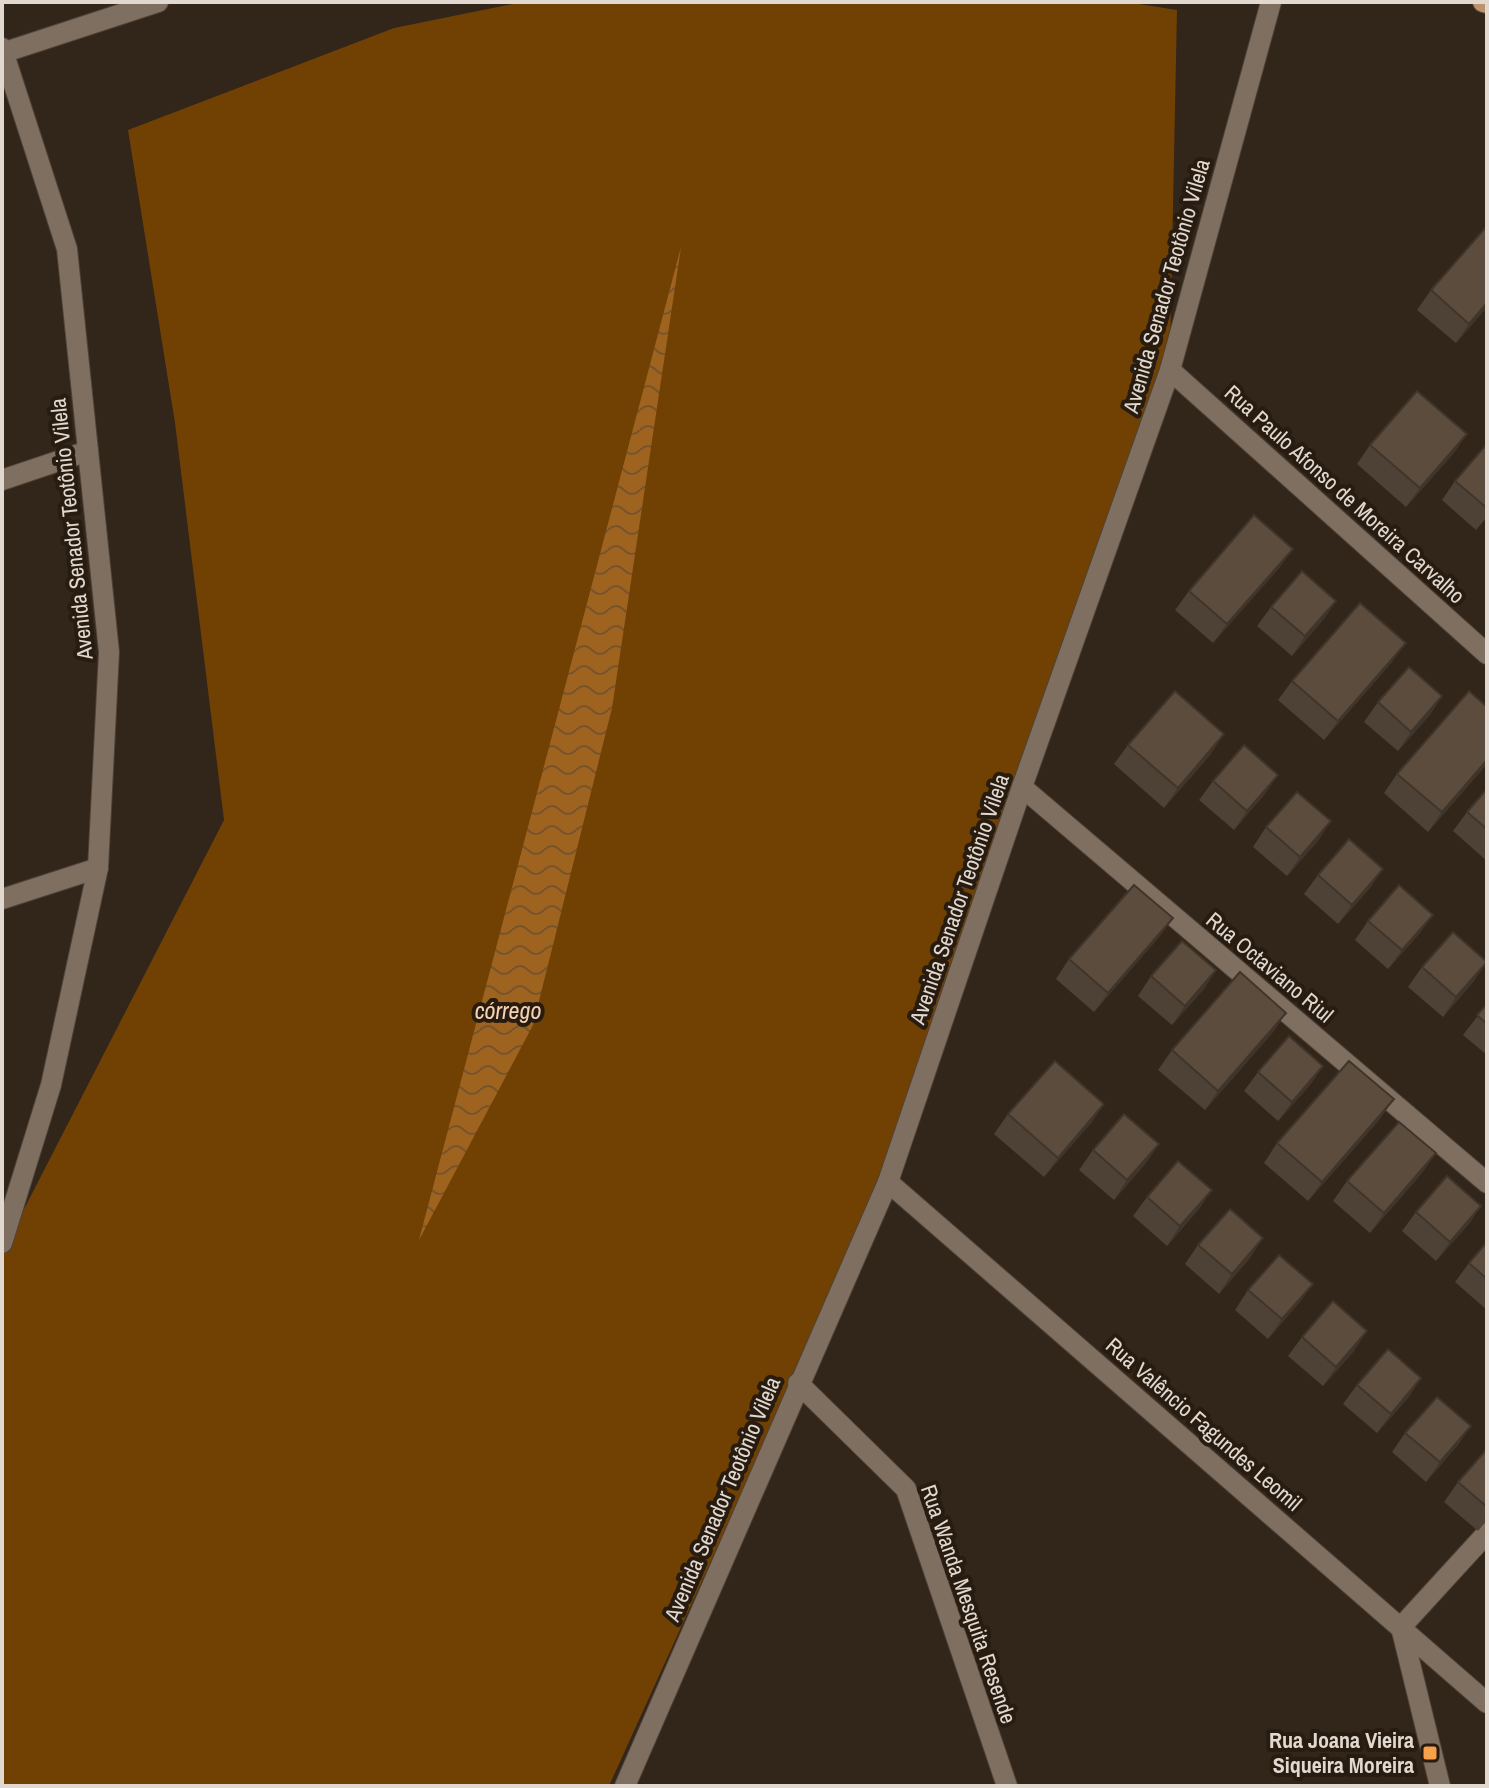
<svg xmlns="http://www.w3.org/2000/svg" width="1489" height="1788" font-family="'Archivo Narrow',sans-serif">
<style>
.park{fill:#714104}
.water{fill:url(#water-waves)}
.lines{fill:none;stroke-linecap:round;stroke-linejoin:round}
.minor-casing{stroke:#4e4339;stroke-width:22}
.major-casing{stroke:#4e4339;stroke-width:22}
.minor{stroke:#7f6f61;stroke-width:20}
.major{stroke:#bd936c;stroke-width:20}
.wall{fill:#4e4135}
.shaded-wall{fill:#40352b}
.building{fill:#5b4c3e;stroke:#40352b;stroke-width:2}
.poi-dot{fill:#f7a148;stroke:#281c10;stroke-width:3}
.labels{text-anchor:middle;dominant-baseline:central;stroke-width:8;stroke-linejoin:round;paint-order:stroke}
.street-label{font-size:22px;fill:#e1d8d0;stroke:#281c10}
.poi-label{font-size:22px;font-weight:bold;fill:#e1d8d0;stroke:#281c10;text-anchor:end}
.water-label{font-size:24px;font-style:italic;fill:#f5d2b3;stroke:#281c10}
</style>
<defs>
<pattern id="water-waves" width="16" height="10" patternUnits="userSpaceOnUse" patternTransform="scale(2)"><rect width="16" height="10" fill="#9f6320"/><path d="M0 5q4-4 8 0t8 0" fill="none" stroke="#76542e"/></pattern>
</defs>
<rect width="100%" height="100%" fill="#322519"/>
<polygon class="park" points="523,2 1126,2 1177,10 1170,354 884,1180 609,1786 2,1786 2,1252 224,820 175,423 128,130 394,28"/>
<polygon class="water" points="681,247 612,708 533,1025 419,1240"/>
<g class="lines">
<g class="minor-casing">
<g id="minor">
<polyline points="2,48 67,249 109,652 98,868 51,1085 2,1243"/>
<polyline points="2,53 158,2"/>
<polyline points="1170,370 1487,654"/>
<polyline points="2,480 88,451"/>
<polyline points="1022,787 1487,1183"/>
<polyline points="2,899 98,868"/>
<polyline points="888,1182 1487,1703"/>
<polyline points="798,1383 906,1489 1007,1786"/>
<polyline points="625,1786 888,1182 1022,787 1170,370 1271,2"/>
<polyline points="1440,1786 1401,1627 1487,1533"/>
</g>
</g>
<g class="major-casing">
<polyline id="major" points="1483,2 1487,3"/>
</g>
<use href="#minor" class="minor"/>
<use href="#major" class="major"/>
</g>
<g class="wall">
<polygon points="1487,226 1487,307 1456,343 1417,310 1431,290"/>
<polygon points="1467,434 1453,454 1406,507 1357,464 1370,445"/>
<polygon points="1487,446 1487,517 1476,530 1442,500 1455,481"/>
<polygon points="1293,549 1279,568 1213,643 1175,610 1189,591"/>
<polygon points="1336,601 1323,620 1292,656 1257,626 1271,607"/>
<polygon points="1392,662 1324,740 1278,700 1292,681"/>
<polygon points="1442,696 1429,716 1398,751 1364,722 1378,702"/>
<polygon points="1487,707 1487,764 1428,832 1384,793 1397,774"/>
<polygon points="1128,745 1211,754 1164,808 1114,764"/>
<polygon points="1278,775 1264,795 1234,830 1199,800 1213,781"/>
<polygon points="1487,789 1487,861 1453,831 1467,812"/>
<polygon points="1266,827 1318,841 1287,876 1253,847"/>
<polygon points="1318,875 1370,888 1338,924 1304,894"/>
<polygon points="1433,915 1419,934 1388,969 1355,940 1368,921"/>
<polygon points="1173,918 1159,937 1094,1012 1056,979 1069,959"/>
<polygon points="1422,967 1474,981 1443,1017 1408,987"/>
<polygon points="1216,970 1203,990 1172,1025 1138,996 1151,976"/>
<polygon points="1487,1004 1487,1055 1463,1035"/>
<polygon points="1286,1013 1273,1032 1205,1110 1158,1070 1172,1050"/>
<polygon points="1323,1066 1310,1085 1278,1121 1244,1091 1258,1072"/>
<polygon points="1104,1104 1091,1123 1044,1177 994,1134 1008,1114"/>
<polygon points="1380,1119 1308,1201 1264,1163 1277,1143"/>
<polygon points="1159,1144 1145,1164 1114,1200 1079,1170 1093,1150"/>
<polygon points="1436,1153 1422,1173 1370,1233 1333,1201 1347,1181"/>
<polygon points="1212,1190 1198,1210 1167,1246 1133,1216 1147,1197"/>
<polygon points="1481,1206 1468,1225 1436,1261 1402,1231 1416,1212"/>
<polygon points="1487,1242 1487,1310 1455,1282 1469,1263"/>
<polygon points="1198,1245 1250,1258 1219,1294 1185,1264"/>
<polygon points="1313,1284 1299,1303 1268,1339 1235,1310 1248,1290"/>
<polygon points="1302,1337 1354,1351 1323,1386 1288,1356"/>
<polygon points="1421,1378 1408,1398 1377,1433 1343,1404 1357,1385"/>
<polygon points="1471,1426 1457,1446 1426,1482 1392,1452 1405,1433"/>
<polygon points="1487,1449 1487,1520 1478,1531 1444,1502 1458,1482"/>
</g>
<g class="shaded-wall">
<polygon points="1487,303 1487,307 1456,343 1469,324"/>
<polygon points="1467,434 1453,454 1406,507 1420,488"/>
<polygon points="1293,549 1279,568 1213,643 1227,624"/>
<polygon points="1336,601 1323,620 1292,656 1305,636"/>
<polygon points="1406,643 1392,662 1324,740 1338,721"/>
<polygon points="1442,696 1429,716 1398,751 1411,732"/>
<polygon points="1224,734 1211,754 1164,808 1178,788"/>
<polygon points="1487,760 1487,764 1428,832 1442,812"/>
<polygon points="1278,775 1264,795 1234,830 1247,811"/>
<polygon points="1331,821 1318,841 1287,876 1300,857"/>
<polygon points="1383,869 1370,888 1338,924 1352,905"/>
<polygon points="1433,915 1419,934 1388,969 1402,950"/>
<polygon points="1173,918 1159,937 1094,1012 1108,993"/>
<polygon points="1487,962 1474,981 1443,1017 1456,997"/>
<polygon points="1216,970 1203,990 1172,1025 1185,1006"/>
<polygon points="1286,1013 1273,1032 1205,1110 1218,1091"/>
<polygon points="1323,1066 1310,1085 1278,1121 1292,1102"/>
<polygon points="1394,1099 1380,1119 1308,1201 1322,1182"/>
<polygon points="1104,1104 1091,1123 1044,1177 1058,1158"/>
<polygon points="1159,1144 1145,1164 1114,1200 1127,1180"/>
<polygon points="1436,1153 1422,1173 1370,1233 1384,1213"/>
<polygon points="1212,1190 1198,1210 1167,1246 1180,1226"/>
<polygon points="1481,1206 1468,1225 1436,1261 1450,1242"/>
<polygon points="1263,1238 1250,1258 1219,1294 1232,1274"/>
<polygon points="1313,1284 1299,1303 1268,1339 1282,1319"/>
<polygon points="1367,1331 1354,1351 1323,1386 1336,1367"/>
<polygon points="1421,1378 1408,1398 1377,1433 1391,1414"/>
<polygon points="1471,1426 1457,1446 1426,1482 1440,1462"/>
</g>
<g class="building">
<polygon points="1487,226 1487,303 1469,324 1431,290"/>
<polygon points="1417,391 1467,434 1420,488 1370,445"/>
<polygon points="1486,445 1487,446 1487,508 1455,481"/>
<polygon points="1254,515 1293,549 1227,624 1189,591"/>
<polygon points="1302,571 1336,601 1305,636 1271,607"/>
<polygon points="1360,603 1406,643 1338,721 1292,681"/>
<polygon points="1409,667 1442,696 1411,732 1378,702"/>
<polygon points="1175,691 1224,734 1178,788 1128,745"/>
<polygon points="1469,691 1487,707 1487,760 1442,812 1397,774"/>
<polygon points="1244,745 1278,775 1247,811 1213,781"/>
<polygon points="1487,789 1487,829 1467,812"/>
<polygon points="1297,792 1331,821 1300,857 1266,827"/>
<polygon points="1349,839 1383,869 1352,905 1318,875"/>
<polygon points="1134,885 1173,918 1108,993 1069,959"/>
<polygon points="1399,885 1433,915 1402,950 1368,921"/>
<polygon points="1453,932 1487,962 1456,997 1422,967"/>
<polygon points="1182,941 1216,970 1185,1006 1151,976"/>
<polygon points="1240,972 1286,1013 1218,1091 1172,1050"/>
<polygon points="1487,1004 1487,1024 1477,1015"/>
<polygon points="1289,1036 1323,1066 1292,1102 1258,1072"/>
<polygon points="1055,1061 1104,1104 1058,1158 1008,1114"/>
<polygon points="1349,1061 1394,1099 1322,1182 1277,1143"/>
<polygon points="1124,1114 1159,1144 1127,1180 1093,1150"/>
<polygon points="1399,1122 1436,1153 1384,1213 1347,1181"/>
<polygon points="1178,1161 1212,1190 1180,1226 1147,1197"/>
<polygon points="1447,1176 1481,1206 1450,1242 1416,1212"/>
<polygon points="1230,1209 1263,1238 1232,1274 1198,1245"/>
<polygon points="1487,1242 1487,1279 1469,1263"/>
<polygon points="1279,1255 1313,1284 1282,1319 1248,1290"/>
<polygon points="1333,1301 1367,1331 1336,1367 1302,1337"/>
<polygon points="1388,1349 1421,1378 1391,1414 1357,1385"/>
<polygon points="1437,1397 1471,1426 1440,1462 1405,1433"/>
<polygon points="1487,1449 1487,1507 1458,1482"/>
</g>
<rect class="poi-dot" x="1422" y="1745" width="16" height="16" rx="4"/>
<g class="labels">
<g class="street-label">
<text transform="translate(1166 286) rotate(-74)">Avenida Senador Teotônio Vilela</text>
<text transform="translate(1345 494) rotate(42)">Rua Paulo Afonso de Moreira Carvalho</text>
<text transform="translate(71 529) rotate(-96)">Avenida Senador Teotônio Vilela</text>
<text transform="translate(959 899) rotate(-71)">Avenida Senador Teotônio Vilela</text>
<text transform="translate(1270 967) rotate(40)">Rua Octaviano Riul</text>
<text transform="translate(1204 1424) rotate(41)">Rua Valêncio Fagundes Leomil</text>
<text transform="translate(722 1499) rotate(-67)">Avenida Senador Teotônio Vilela</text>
<text transform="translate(969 1604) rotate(71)">Rua Wanda Mesquita Resende</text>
</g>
<g class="poi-label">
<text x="1414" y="1740">Rua Joana Vieira<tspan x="1414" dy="25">Siqueira Moreira</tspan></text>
</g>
<g class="water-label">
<text x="508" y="1010">córrego</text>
</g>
</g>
<rect width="1489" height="1788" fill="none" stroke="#e1d8d0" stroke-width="8"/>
</svg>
